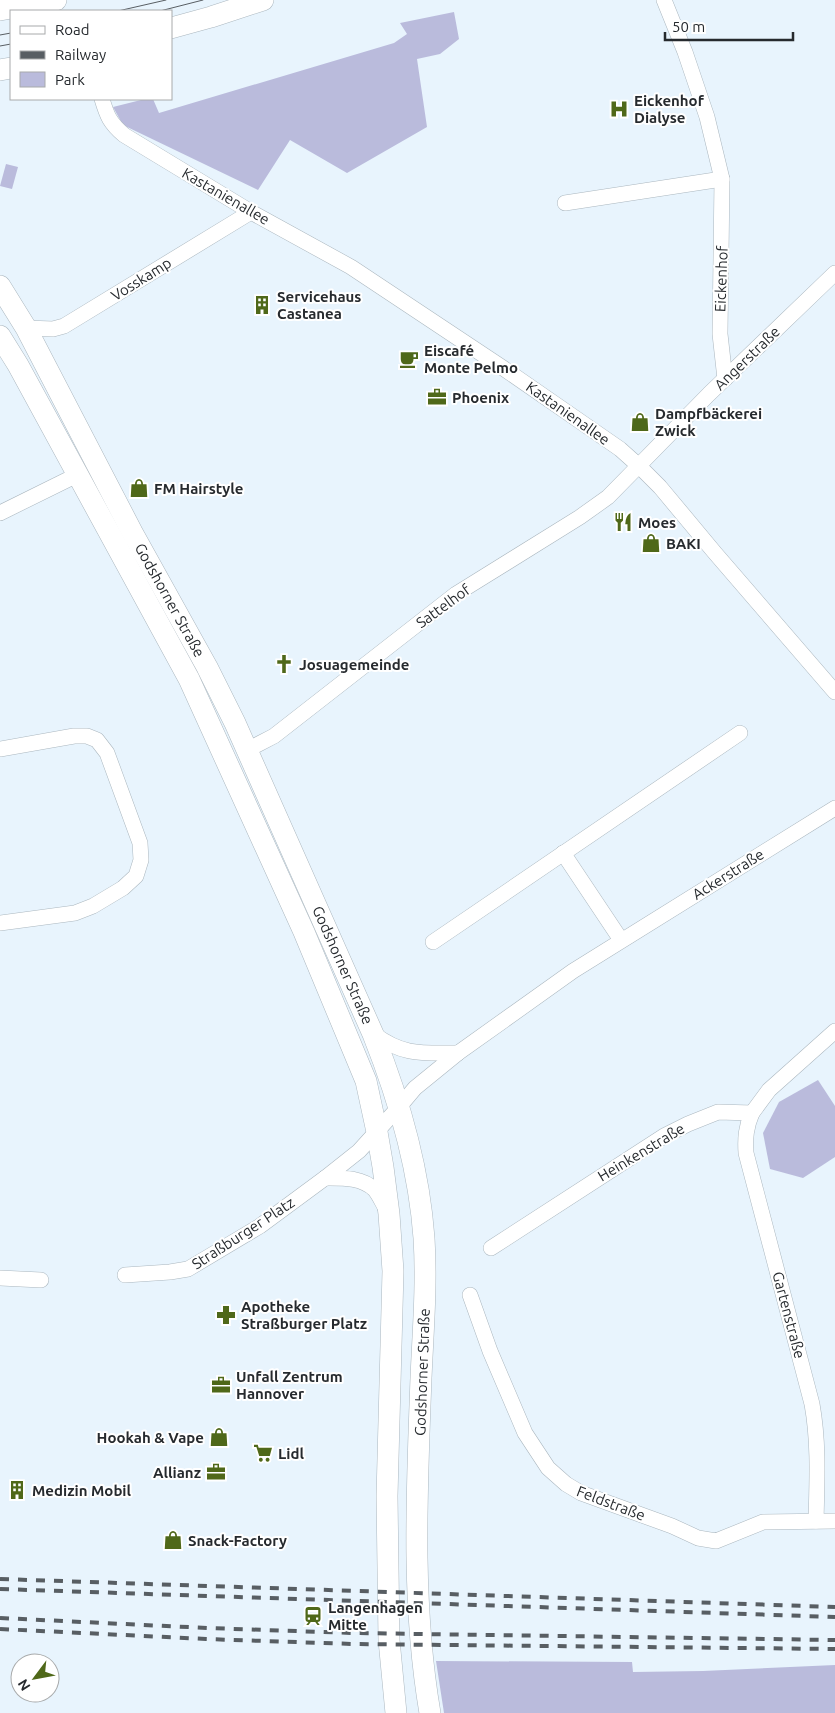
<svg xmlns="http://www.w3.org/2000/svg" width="835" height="1713" font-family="Ubuntu,sans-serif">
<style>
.green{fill:#babbdc}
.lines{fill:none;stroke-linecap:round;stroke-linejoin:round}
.street-casing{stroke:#abb7bf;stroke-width:16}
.secondary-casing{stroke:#abb7bf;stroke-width:22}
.street{stroke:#fff;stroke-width:15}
.secondary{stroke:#fff;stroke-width:21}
.tram{stroke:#585e63;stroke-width:1}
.rail{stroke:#585e63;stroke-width:4;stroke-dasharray:9 9;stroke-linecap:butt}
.labels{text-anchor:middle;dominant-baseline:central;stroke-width:4;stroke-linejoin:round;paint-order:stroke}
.poi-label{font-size:15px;font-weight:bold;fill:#262a2e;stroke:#fff;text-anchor:start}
.street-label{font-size:15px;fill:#262a2e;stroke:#fff}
</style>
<rect width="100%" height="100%" fill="#e8f4fd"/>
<g class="green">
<polygon points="454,12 459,39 440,54 417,59 427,127 347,173 290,140 258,190 123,125 113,107 145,99 153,99 159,113 394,43 407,34 400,23"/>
<polygon points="6,164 18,167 12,189 0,186"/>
<polygon points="818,1080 835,1106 835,1157 803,1178 770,1169 763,1133 779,1102"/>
<polygon points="436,1661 632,1662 633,1672 703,1671 835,1665 835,1713 444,1713"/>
</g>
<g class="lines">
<g class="street-casing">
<g id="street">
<polyline points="664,0 685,52 707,117 722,179 720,334 725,379"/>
<path d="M 102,99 C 107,116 110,123 124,135 L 251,212 L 351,267 L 503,368 L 620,449 L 639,466 L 660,487 L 715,553 L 835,692"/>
<polyline points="565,203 722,179"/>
<polyline points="26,328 53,329 64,326 251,212"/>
<polyline points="0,513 77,475"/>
<polyline points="0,749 74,736 87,736 97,740 107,753 140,843 141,860 136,876 123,888 93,906 75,913 0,923"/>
<polyline points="247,750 274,736 456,594 580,517 608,497 709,394 835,273"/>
<polyline points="563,853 621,940"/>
<polyline points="433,942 740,733"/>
<path d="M 374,1034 C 403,1056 423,1053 458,1053"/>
<path d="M 752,1113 C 746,1127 745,1138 746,1153 L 812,1404 C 819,1443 817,1481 816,1521"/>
<path d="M 325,1178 C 342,1178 362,1177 375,1190 C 379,1195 382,1202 385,1207"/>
<polyline points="491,1248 664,1136 688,1124 718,1112 752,1113 769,1090 835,1031"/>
<polyline points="125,1275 170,1272 188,1269 260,1226 325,1178 359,1151 399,1107 415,1088 458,1053 573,971 835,808"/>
<polyline points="0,1278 41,1280"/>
<polyline points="470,1295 490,1351 525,1433 548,1468 566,1484 581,1493 672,1526 698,1538 716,1541 763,1522 835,1521"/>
</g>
</g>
<g class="secondary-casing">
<g id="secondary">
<polyline points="0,10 56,0"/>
<polyline points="171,28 211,17 263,0"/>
<polyline points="0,70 11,68"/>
<path d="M 0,286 L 26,328 L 132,532 L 207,667 L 235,723 L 373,1034 C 399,1099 419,1169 424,1238 C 427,1285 423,1331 421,1378 C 417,1489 411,1602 430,1713"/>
<polyline points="0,336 18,365 189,679 304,932 366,1081 377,1132 383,1167 389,1214 393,1271 387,1496 389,1640 396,1713"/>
</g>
</g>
<use href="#street" class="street"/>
<use href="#secondary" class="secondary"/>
<g class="tram">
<polyline points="118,11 166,0"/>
<polyline points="160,11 203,0"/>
<polyline points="0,35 11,33"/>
<polyline points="0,46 11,44"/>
</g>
<g class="rail">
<polyline points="0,1579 835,1607"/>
<polyline points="0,1589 835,1617"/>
<polyline points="0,1618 207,1628 353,1633 835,1640"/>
<polyline points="0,1629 206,1639 353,1644 835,1649"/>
</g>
</g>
<defs>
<g id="hospital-bare" transform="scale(1.5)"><path d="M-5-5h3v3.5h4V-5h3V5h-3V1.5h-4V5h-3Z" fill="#4f6819" stroke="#fff" stroke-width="2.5" paint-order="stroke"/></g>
<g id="building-bare" transform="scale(1.5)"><path d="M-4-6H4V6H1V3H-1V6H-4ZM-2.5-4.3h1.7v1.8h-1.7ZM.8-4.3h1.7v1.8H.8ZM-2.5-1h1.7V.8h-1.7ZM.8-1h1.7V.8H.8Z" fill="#4f6819" stroke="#fff" stroke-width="2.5" paint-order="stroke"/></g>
<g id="cafe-bare" transform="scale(1.5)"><path d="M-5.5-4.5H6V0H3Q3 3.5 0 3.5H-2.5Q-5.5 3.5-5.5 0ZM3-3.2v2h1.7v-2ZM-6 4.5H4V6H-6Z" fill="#4f6819" stroke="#fff" stroke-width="2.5" paint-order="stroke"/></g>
<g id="office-bare" transform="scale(1.5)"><path d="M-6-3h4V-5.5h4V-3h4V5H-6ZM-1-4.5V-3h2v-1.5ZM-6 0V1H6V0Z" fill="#4f6819" stroke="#fff" stroke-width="2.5" paint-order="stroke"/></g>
<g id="shop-bare" transform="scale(1.5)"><path d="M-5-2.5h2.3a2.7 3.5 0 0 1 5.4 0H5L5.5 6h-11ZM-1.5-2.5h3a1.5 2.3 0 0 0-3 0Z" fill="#4f6819" stroke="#fff" stroke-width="2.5" paint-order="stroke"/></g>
<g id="restaurant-bare" transform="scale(1.5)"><path d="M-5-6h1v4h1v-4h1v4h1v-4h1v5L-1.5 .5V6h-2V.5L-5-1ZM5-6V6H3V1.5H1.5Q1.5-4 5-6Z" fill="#4f6819" stroke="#fff" stroke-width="2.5" paint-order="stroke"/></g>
<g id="church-bare" transform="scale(1.5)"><path d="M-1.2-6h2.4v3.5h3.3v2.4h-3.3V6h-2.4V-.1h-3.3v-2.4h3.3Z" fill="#4f6819" stroke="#fff" stroke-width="2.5" paint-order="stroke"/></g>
<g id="pharmacy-bare" transform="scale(1.5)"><path d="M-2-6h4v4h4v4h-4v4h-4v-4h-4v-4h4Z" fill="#4f6819" stroke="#fff" stroke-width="2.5" paint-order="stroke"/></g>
<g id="supermarket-bare" transform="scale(1.5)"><path d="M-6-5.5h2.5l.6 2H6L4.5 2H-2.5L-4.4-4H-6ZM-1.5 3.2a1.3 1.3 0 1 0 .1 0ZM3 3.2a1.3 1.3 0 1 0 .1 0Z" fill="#4f6819" stroke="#fff" stroke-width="2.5" paint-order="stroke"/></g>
<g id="station-bare" transform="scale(1.5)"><path d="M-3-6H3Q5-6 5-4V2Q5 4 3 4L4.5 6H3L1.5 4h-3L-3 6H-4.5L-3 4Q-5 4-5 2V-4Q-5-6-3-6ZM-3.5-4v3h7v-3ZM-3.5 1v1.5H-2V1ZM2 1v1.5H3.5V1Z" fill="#4f6819" stroke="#fff" stroke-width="2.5" paint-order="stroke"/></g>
</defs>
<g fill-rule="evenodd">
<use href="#hospital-bare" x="619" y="109"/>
<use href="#building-bare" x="262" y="305"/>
<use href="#cafe-bare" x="409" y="359"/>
<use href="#office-bare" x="437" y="397"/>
<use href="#shop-bare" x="640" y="422"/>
<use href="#shop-bare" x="139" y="488"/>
<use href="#restaurant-bare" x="623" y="522"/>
<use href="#shop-bare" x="651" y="543"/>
<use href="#church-bare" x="284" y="664"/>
<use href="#pharmacy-bare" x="226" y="1315"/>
<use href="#office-bare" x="221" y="1385"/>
<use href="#shop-bare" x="219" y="1437"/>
<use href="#supermarket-bare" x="263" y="1453"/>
<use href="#office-bare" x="216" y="1472"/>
<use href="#building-bare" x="17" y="1490"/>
<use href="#shop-bare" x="173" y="1540"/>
<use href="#station-bare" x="313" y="1616"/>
</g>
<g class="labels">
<g class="poi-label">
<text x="634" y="100">Eickenhof<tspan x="634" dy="17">Dialyse</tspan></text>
<text x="277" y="296">Servicehaus<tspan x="277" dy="17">Castanea</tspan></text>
<text x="424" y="350">Eiscafé<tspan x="424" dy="17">Monte Pelmo</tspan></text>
<text x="452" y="397">Phoenix</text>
<text x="655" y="413">Dampfbäckerei<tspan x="655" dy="17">Zwick</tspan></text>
<text x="154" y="488">FM Hairstyle</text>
<text x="638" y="522">Moes</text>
<text x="666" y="543">BAKI</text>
<text x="299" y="664">Josuagemeinde</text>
<text x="241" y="1306">Apotheke<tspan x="241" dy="17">Straßburger Platz</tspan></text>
<text x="236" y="1376">Unfall Zentrum<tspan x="236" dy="17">Hannover</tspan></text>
<text x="204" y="1437" text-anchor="end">Hookah &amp; Vape</text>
<text x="278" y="1453">Lidl</text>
<text x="201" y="1472" text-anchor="end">Allianz</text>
<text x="32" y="1490">Medizin Mobil</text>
<text x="188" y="1540">Snack-Factory</text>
<text x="328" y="1607">Langenhagen<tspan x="328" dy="17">Mitte</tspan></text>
</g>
<g class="street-label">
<text transform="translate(226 196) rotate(30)">Kastanienallee</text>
<text transform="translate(141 279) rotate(-32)">Vosskamp</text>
<text transform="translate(721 279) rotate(-88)">Eickenhof</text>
<text transform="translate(747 358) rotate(-44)">Angerstraße</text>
<text transform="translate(568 413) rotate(35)">Kastanienallee</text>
<text transform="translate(170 600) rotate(61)">Godshorner Straße</text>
<text transform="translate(443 606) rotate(-36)">Sattelhof</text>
<text transform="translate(728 874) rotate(-32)">Ackerstraße</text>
<text transform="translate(343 965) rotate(66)">Godshorner Straße</text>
<text transform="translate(641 1152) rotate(-31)">Heinkenstraße</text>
<text transform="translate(243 1233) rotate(-33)">Straßburger Platz</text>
<text transform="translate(789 1315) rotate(75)">Gartenstraße</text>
<text transform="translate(422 1372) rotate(-88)">Godshorner Straße</text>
<text transform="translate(611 1503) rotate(21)">Feldstraße</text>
</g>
</g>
<rect x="10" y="10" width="162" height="90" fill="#ffffff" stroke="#a8aaab"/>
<rect x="20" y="26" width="25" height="8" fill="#ffffff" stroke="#a8aaab"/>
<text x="55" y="35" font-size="15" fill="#262a2e">Road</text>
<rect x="20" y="51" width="25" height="8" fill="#585e63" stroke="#a8aaab"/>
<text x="55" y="60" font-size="15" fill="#262a2e">Railway</text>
<rect x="20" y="72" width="25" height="15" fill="#babbdc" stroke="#a8aaab"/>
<text x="55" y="85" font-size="15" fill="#262a2e">Park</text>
<g transform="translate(35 1678) rotate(238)"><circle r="24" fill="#ffffff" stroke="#a8aaab"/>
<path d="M0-4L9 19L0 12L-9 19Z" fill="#4f6819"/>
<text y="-8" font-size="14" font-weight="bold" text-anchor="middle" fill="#262a2e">N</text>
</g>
<path d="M665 32v8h128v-8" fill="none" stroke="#262a2e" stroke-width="2.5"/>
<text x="672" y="32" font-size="15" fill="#262a2e" stroke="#ffffff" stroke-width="4" paint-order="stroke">50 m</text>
</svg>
